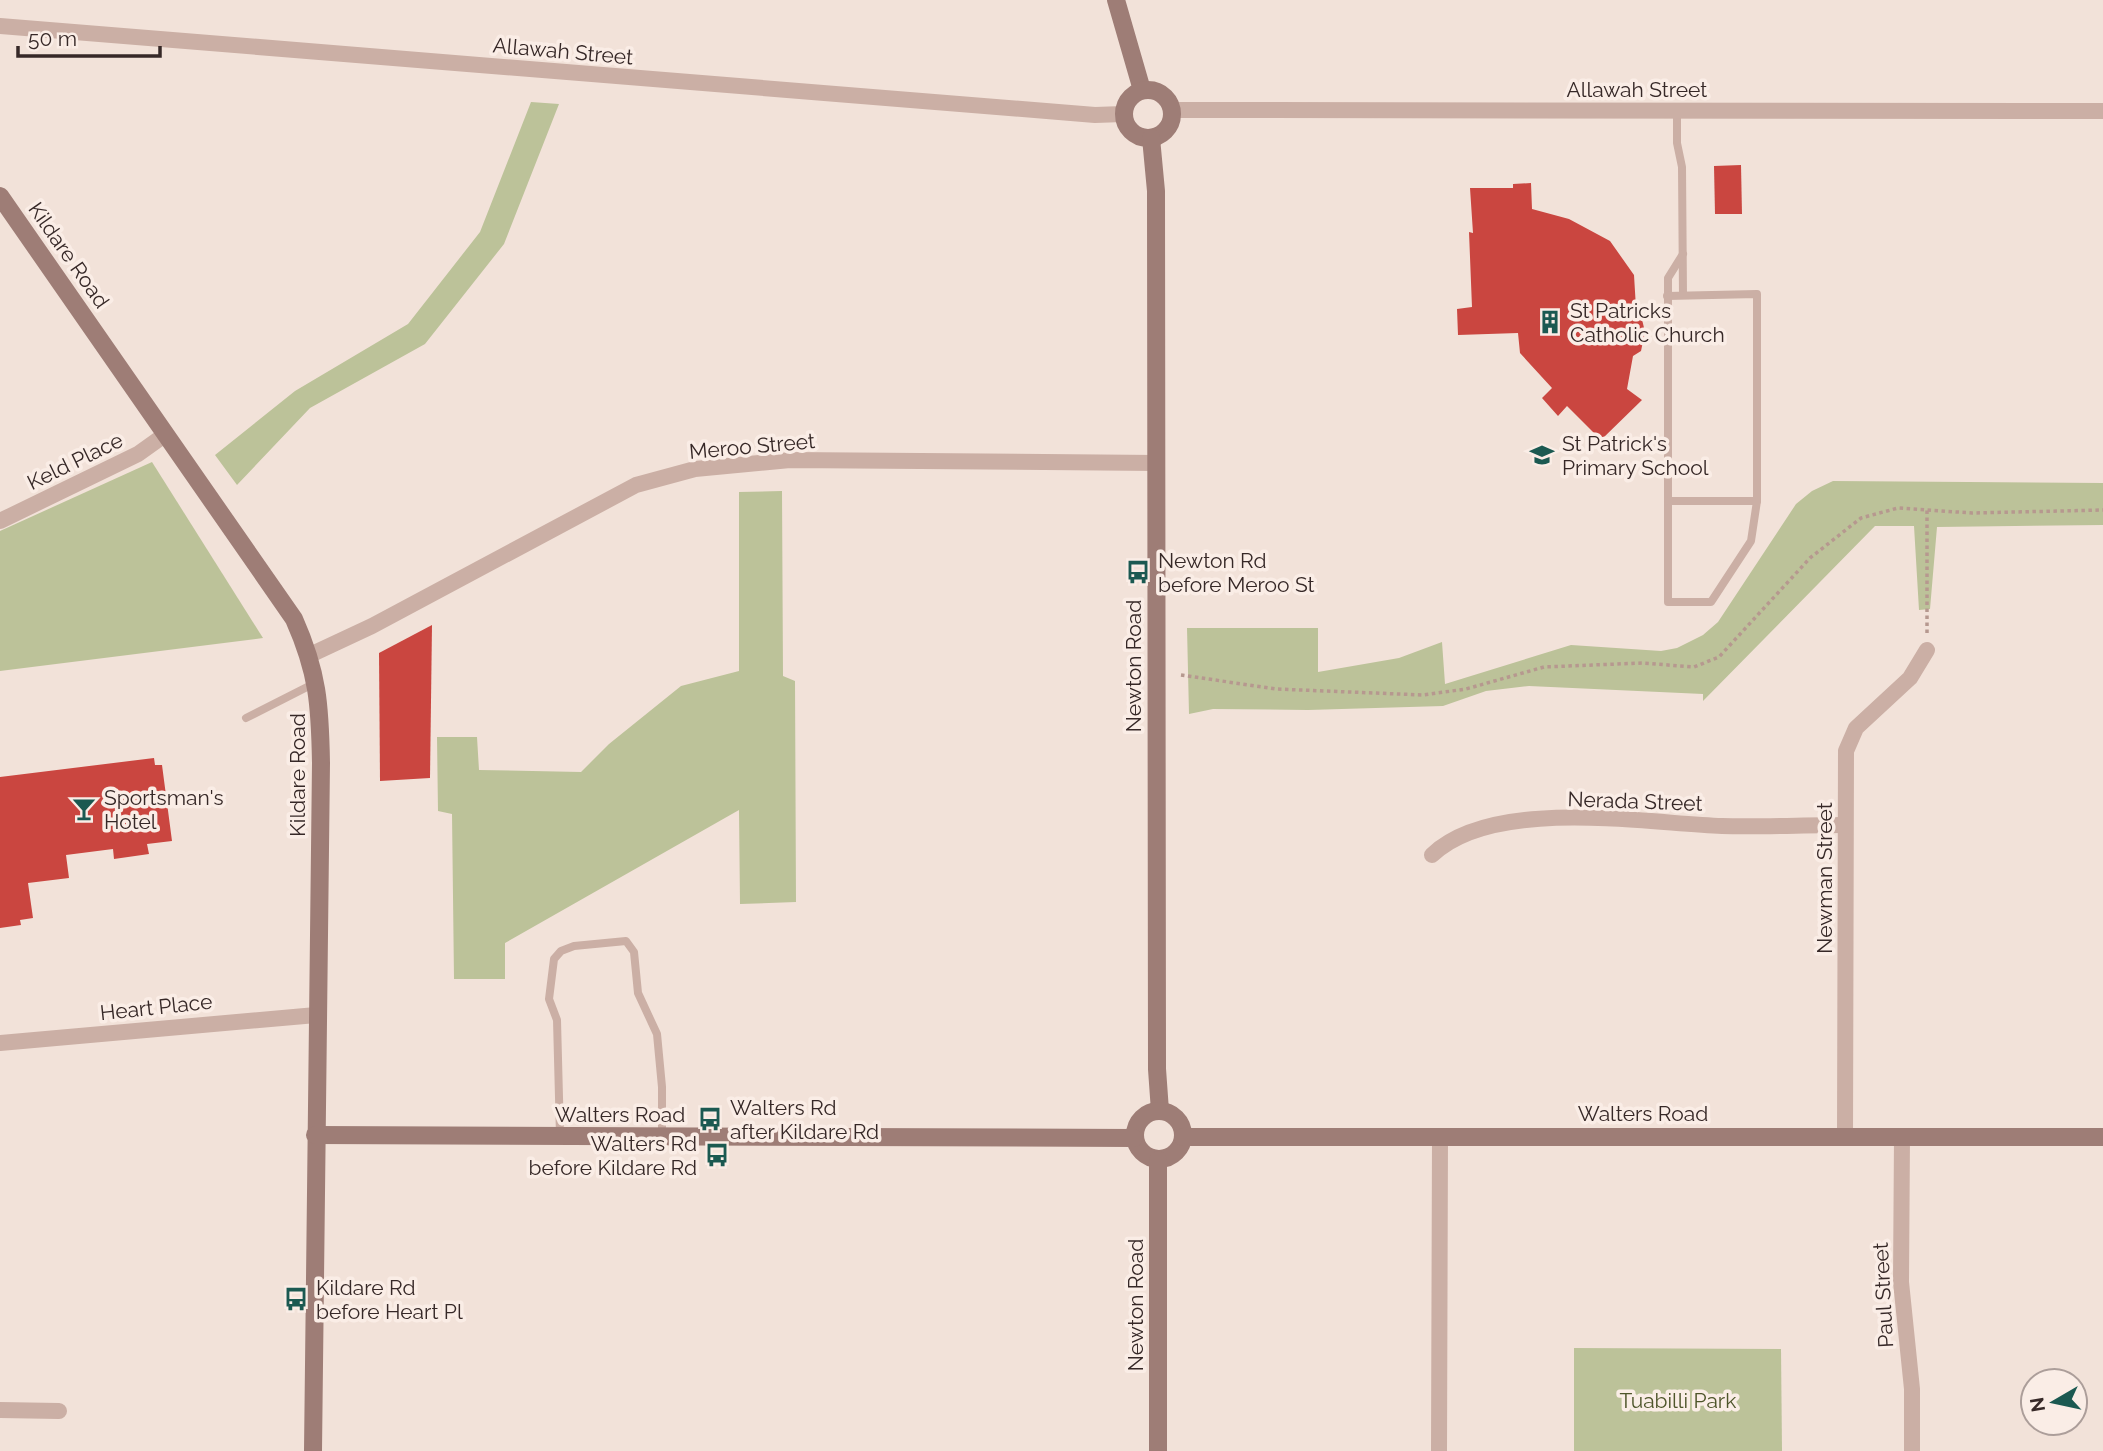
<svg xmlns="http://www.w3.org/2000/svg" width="2103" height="1451" font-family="Raleway,sans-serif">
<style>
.green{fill:#bcc299}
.building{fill:#ca4640}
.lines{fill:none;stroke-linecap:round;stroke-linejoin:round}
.path{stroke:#b6988f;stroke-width:3.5;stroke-dasharray:3.5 3.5;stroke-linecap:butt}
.lane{stroke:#cbafa5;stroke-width:8}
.street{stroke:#cbafa5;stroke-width:16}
.secondary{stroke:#9e7d76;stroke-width:18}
.labels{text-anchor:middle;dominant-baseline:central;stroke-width:7;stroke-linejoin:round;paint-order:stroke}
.street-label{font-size:21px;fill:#362827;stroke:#faede6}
.poi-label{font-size:21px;fill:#362827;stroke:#faede6;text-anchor:start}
.park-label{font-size:21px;fill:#4e552a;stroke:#faede6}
</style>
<rect width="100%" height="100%" fill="#f2e2d9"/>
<g class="green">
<polygon points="531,102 559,104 504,244 425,344 310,408 237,485 215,455 295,391 408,324 480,232"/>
<polygon points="152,462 263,638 0,671 0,531"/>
<polygon points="1833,481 2103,483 2103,525 1937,527 1930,609 1919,610 1914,526 1875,526 1703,701 1703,694 1529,686 1486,691 1443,706 1308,710 1213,709 1189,714 1187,628 1318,628 1318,672 1399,658 1442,642 1445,684 1571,645 1661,651 1677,648 1703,635 1718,622 1796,504 1812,491"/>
<polygon points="782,491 783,676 795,681 796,902 740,904 739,810 505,943 505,979 454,979 452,814 438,811 437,737 477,737 479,770 581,772 609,744 681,686 739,671 739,492"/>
<polygon points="1574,1348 1781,1349 1782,1451 1574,1451"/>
</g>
<g class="building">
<polygon points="1741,165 1742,214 1715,214 1714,166"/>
<polygon points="1531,183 1532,209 1569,219 1610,241 1634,275 1636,308 1640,311 1645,332 1641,351 1633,356 1627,389 1642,400 1601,440 1567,406 1558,416 1542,398 1552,388 1520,353 1518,333 1458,335 1457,309 1472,307 1469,232 1473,233 1470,188 1513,188 1513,184"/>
<polygon points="432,625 430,778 380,781 379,653"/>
<polygon points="154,758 155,765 162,765 172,841 147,844 149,854 114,859 113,849 66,855 69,878 28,883 33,918 20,920 21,925 0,928 0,777"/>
</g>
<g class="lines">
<g class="path">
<polyline points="1927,633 1927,509"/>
<polyline points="1181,675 1276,689 1423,695 1466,689 1544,667 1642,663 1694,667 1719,657 1810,558 1861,518 1898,508 1972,513 2103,510"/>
</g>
<g class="lane">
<polyline points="1677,110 1677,143 1682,167 1683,295"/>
<polyline points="1683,254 1668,278 1668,602 1711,602 1751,541 1757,501"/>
<polyline points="1667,296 1757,294 1757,501 1668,501"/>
<polyline points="246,718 315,683"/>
<polyline points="560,1136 557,1020 549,999 554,959 561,951 574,946 626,941 634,952 638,993 657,1034 662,1087 662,1137"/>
</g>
<g class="street">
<polyline points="0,26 1095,115 1123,114"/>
<polyline points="1171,110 2103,111"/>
<polyline points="0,521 138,454 166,434"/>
<polyline points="310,655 372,626 636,485 695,469 790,460 1157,463"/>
<path d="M 1432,855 C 1493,797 1642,823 1722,826 C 1763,827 1804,825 1845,825"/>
<polyline points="0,1043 316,1015"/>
<polyline points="1845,1136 1846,751 1856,728 1910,678 1927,650"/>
<polyline points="1902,1137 1901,1282 1912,1389 1912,1451"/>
<polyline points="0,1410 59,1411"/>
<polyline points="1439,1451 1440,1136"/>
</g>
<g class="secondary">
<polyline points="1116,0 1142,90"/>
<circle cx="1148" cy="114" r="24"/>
<polyline points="1151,138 1156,191 1157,1069 1160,1111"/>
<path d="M 0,196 L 294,619 C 318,673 320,705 321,763 L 313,1451"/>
<circle cx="1159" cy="1135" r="24"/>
<polyline points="315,1135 1134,1138"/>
<polyline points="1183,1137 2103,1137"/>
<polyline points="1158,1451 1158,1160"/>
</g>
</g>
<defs>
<g id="building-bare" transform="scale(1.89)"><path d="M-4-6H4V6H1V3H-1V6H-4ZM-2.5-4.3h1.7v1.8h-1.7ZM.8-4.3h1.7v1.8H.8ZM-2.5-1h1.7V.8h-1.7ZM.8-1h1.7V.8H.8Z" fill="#1b5951" stroke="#faede6" stroke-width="2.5" paint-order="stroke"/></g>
<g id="school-bare" transform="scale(1.89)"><path d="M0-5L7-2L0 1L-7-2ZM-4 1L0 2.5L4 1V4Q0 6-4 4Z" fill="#1b5951" stroke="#faede6" stroke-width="2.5" paint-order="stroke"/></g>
<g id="bus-bare" transform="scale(1.89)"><path d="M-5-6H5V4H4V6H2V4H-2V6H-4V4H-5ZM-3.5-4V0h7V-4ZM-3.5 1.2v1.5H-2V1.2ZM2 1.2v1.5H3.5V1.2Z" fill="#1b5951" stroke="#faede6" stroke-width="2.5" paint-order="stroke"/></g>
<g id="bar-bare" transform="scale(1.89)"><path d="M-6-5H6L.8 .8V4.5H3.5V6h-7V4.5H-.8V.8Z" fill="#1b5951" stroke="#faede6" stroke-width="2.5" paint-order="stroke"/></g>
</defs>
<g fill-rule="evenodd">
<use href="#building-bare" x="1550" y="322"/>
<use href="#school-bare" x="1542" y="455"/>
<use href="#bus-bare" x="1138" y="572"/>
<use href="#bar-bare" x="84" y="809"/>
<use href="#bus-bare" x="710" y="1119"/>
<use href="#bus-bare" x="717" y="1155"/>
<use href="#bus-bare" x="296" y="1299"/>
</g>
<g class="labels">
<g class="street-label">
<text transform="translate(563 51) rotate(5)">Allawah Street</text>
<text x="1637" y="89">Allawah Street</text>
<text transform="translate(69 255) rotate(55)">Kildare Road</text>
<text transform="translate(752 446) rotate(-5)">Meroo Street</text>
<text transform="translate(75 461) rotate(-26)">Keld Place</text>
<text transform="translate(1133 666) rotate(-90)">Newton Road</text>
<text transform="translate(297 775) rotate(-90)">Kildare Road</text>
<text transform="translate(1635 801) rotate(2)">Nerada Street</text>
<text transform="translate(1824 878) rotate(-90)">Newman Street</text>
<text transform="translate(156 1007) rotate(-6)">Heart Place</text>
<text x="1643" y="1113">Walters Road</text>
<text x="620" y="1114">Walters Road</text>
<text transform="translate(1883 1295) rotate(-93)">Paul Street</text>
<text transform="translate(1135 1305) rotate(-90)">Newton Road</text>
</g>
<g class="poi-label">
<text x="1570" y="310">St Patricks<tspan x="1570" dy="24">Catholic Church</tspan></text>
<text x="1562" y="443">St Patrick's<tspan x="1562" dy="24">Primary School</tspan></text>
<text x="1158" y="560">Newton Rd<tspan x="1158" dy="24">before Meroo St</tspan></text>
<text x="104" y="797">Sportsman's<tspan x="104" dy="24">Hotel</tspan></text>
<text x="730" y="1107">Walters Rd<tspan x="730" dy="24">after Kildare Rd</tspan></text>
<text x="697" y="1143" text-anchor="end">Walters Rd<tspan x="697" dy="24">before Kildare Rd</tspan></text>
<text x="316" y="1287">Kildare Rd<tspan x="316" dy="24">before Heart Pl</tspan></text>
</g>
<g class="park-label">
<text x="1678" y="1400">Tuabilli Park</text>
</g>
</g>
<g transform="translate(2054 1402) rotate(261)"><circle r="33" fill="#faede6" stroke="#ac9e9a" stroke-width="2"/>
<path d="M0-5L12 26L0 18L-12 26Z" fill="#1b5951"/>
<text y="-10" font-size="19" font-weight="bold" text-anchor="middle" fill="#362827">N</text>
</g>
<path d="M18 46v10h142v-10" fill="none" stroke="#362827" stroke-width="3.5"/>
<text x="28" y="46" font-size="21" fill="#362827" stroke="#faede6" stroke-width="5" paint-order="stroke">50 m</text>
</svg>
